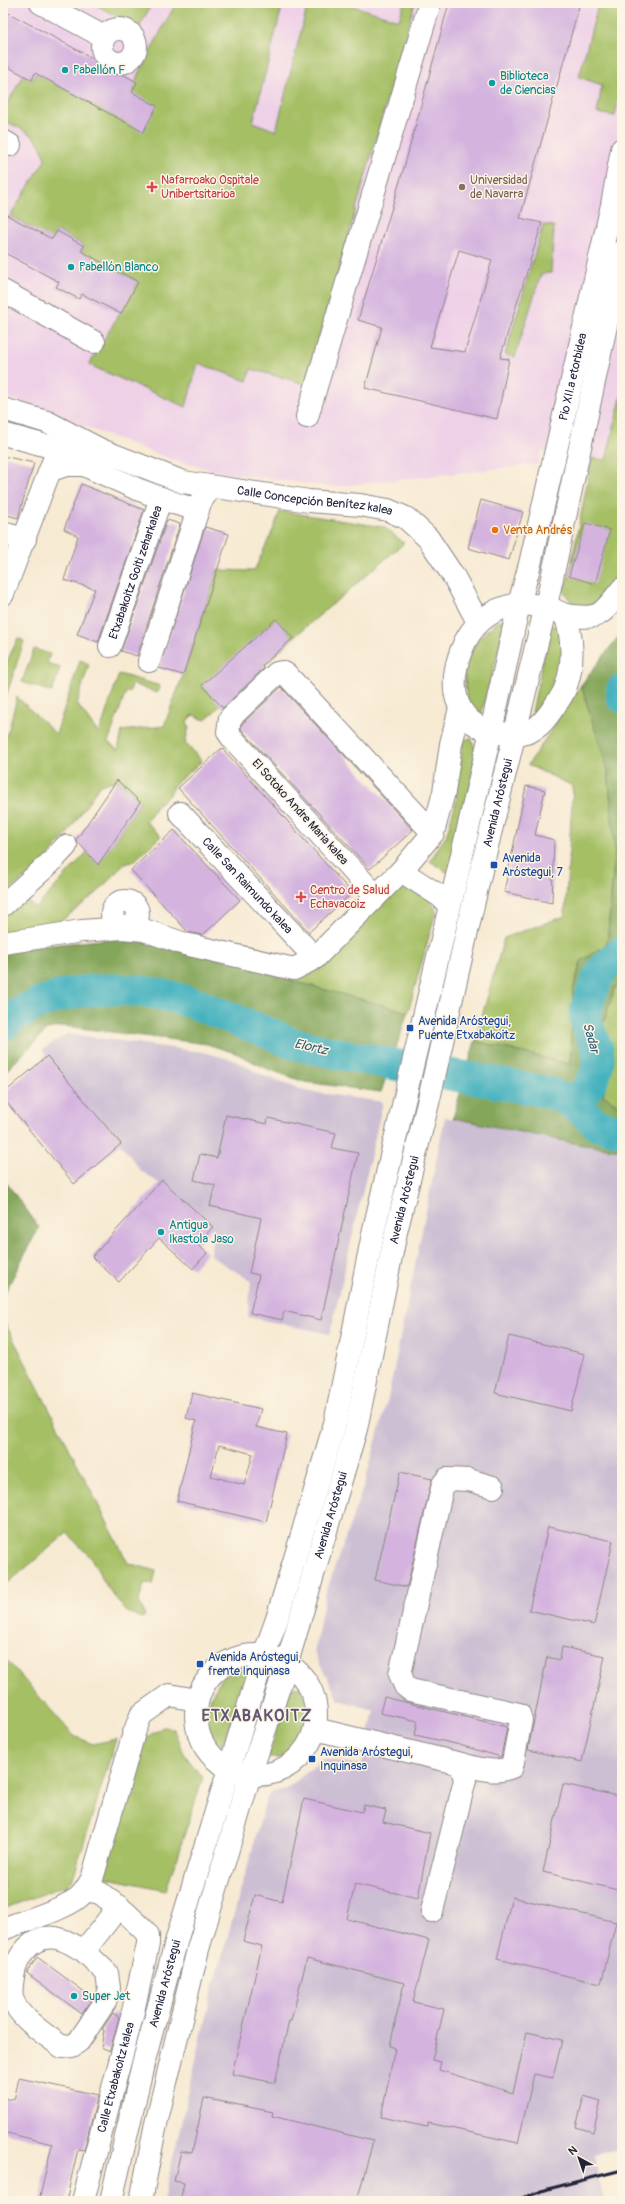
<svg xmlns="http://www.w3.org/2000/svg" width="625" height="2204" font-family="Pangolin,sans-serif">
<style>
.built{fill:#eed0e7}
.industrial{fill:#ccbed3}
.green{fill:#a5bf65;stroke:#647050}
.forest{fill:#84a65a;stroke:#53644a}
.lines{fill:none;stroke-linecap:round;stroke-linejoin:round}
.river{stroke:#43b1be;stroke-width:32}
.building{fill:#d4b3df;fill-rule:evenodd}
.minor-casing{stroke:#8c8687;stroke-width:24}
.major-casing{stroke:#8c8687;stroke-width:24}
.minor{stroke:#fff;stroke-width:22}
.major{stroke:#fff;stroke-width:22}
.rail{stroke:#22223b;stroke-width:3}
.culture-dot{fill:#0f9aa8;stroke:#fcf5e5;stroke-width:1.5}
.health-dot{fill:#e0444e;stroke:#fcf5e5;stroke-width:1.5}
.education-dot{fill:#8d6e63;stroke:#fcf5e5;stroke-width:1.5}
.food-dot{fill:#e8710a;stroke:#fcf5e5;stroke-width:1.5}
.transit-dot{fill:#1a4fb4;stroke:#fcf5e5;stroke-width:1.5}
.labels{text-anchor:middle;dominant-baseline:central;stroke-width:3;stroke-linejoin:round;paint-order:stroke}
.culture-label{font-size:12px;fill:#0d838f;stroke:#fcf5e5;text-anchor:start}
.health-label{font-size:12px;fill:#be3a42;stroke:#fcf5e5;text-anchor:start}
.education-label{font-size:12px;fill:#785e54;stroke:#fcf5e5;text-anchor:start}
.street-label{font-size:12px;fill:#22223b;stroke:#fcf5e5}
.food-label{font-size:12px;fill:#c56008;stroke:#fcf5e5;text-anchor:start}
.transit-label{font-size:12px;fill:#164399;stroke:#fcf5e5;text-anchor:start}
.water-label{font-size:13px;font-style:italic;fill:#2f5b6f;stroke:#fcf5e5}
.district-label{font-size:16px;font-weight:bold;letter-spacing:1px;fill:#605574;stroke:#fcf5e5}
</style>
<rect width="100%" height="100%" fill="#fcf5e5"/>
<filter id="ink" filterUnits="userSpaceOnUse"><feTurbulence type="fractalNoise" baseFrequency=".025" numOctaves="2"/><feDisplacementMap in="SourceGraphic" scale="8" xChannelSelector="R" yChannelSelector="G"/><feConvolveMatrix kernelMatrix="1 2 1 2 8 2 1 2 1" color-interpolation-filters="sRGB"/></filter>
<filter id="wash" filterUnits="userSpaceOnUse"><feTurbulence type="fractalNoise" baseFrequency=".012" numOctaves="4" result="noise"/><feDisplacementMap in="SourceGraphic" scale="16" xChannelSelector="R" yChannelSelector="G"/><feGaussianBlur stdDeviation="0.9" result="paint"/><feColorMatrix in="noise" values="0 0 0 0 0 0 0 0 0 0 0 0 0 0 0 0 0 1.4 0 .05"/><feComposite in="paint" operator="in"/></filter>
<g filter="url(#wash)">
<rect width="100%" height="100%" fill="#f7ead3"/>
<polygon class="built" points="3,3 622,3 622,461 541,451 538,464 333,487 225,473 176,461 3,396"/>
<g class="industrial">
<polygon points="67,1034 202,1052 234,1060 262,1075 305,1091 383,1102 330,1334 248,1317 251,1281 211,1256 213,1227 169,1190 140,1170 121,1144 42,1050"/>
<polygon points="445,1117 578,1144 622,1150 622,2149 594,2155 604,2201 163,2201 211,1995 267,1797 273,1792 286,1789 323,1759 362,1765 374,1710 339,1700 314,1653 325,1595 364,1485 388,1398"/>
</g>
<g class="green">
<polygon points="92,3 152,3 139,28"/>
<path d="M 176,3 L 283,3 L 253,122 L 276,131 L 308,3 L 354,3 L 353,6 L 399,20 L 404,3 L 415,3 L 306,384 L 251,369 L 247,381 L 198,363 L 186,407 L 89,365 L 138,282 L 81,251 L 84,246 L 57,231 L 48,247 L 32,228 L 10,216 L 45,160 C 40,134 24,131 3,120 L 3,112 L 23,75 L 32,80 L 35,73 L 143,131 L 132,92 L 138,74 Z"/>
<polygon points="612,3 622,3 622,79 615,116 597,113 602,85 579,77 598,5 611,7"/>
<polygon points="543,225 554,226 551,273 541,274 515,357 505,355"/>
<polygon points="622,394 622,570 604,596 595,606 573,605 563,590 569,576 592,458 606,460"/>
<polygon points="280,511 384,527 404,543 293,638 205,720 193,715 187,721 189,727 185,743 202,761 173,786 171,793 157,805 146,822 161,836 134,861 123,865 97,893 60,922 3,937 3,908 20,895 36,908 87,852 98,864 140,802 117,780 100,785 67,834 44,862 3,896 3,741 9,729 17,697 56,734 80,660 89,664 77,704 99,734 119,674 160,686 157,693 133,684 129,692 126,692 108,742 118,750 122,731 164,726 183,675 217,570 254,571 273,530"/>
<polygon points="508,617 481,715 467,705 464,667 477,640 493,625"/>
<polygon points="550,625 559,627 565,656 554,694 543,708 532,712"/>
<polygon points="18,638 24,641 3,706 3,670"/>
<polygon points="34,649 50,654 47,663 60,668 52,692 22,682"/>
<polygon points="581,685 608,771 615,850 607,944 581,962 573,990 570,1064 475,1041 504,938 565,916 573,786 528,765"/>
<polygon points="471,738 476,750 456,878 430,861 446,836 456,802 463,740"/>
<polygon points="404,885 430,899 436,911 408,1012 289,980 302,972 394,888"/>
<polygon points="622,985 622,1108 603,1095 607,1080 600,1034 615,987"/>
<polygon points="3,1319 128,1563 156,1571 153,1584 144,1583 139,1601 145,1616 141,1618 126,1611 107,1587 91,1558 67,1533 3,1587"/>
<polygon points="3,1656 74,1736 93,1744 116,1739 72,1881 69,1884 3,1909"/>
<polygon points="245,1669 248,1675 228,1734 221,1745 211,1738 207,1715 211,1697 221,1678 236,1670"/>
<polygon points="301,1686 308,1709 306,1729 292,1751 280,1758 268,1758 290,1688"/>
<polygon points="163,1727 173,1728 184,1754 203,1778 166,1890 104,1877 145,1738"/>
</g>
<g class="forest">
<polygon points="622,632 622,985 615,987 600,1034 613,1057 603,1095 622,1108 622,1150 578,1144 453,1118 475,1041 570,1064 573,990 581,961 607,944 615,850 608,771 581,685"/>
<polygon points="110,939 142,942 229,960 289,980 408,1012 381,1092 305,1082 265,1068 238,1054 207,1044 64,1026 48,1029 3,1074 3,950"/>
<polygon points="3,1178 39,1227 3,1296"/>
</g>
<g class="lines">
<g class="river">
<polyline points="622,690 622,697"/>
<path d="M 3,1025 C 58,980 137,983 201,1006 C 224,1015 247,1025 271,1034 C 280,1038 289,1043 299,1045 C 382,1065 467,1076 551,1093 L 572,1103 L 598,1125 L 622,1131"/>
<path d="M 572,1103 C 588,1091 605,1067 596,1045 C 592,1035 586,1027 585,1016 C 585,1008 598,974 604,968 C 609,962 616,957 622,952"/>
</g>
</g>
<g id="blocks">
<g class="building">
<path d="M 449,3 L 580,3 L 520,218 L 542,223 L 500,358 L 509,359 L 497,419 L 365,388 L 382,327 L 358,320 L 405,164 ZM 459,250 L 492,260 L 465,352 L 430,347 Z"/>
<polygon points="3,10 137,82 132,92 157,106 143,132 35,73 32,80 3,64"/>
<polygon points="3,213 52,239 57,231 84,246 81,251 138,282 121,314 82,294 79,299 56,287 59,282 3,252"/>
<polygon points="3,456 34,463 18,518 3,514"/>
<polygon points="81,484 144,510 98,642 77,634 95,589 64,580 78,536 64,529"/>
<polygon points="481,500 523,512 509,560 468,548"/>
<polygon points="167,520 180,524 137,656 121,651"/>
<polygon points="585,523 610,530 595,584 569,576"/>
<polygon points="205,527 229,534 183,675 159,668"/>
<polygon points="276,619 293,638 262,666 264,668 223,708 202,685"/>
<polygon points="281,687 413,830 370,869 241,729 242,724"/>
<polygon points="222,748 352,893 309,932 178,788"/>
<polygon points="117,780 140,802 98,865 76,840"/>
<polygon points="526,786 545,790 535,835 554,840 552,903 504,892"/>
<polygon points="174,830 240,900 203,935 188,932 131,870"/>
<polygon points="47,1056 121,1144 74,1184 3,1098 3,1094"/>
<polygon points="226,1115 267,1124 268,1118 336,1133 332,1148 358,1153 321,1320 284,1311 282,1320 250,1313 259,1275 249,1273 261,1218 210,1206 215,1185 194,1180 200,1154 217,1158"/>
<polygon points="162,1180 213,1227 197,1244 207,1253 193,1269 159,1238 119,1282 92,1257"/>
<polygon points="509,1336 585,1354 571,1411 495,1393"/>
<path d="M 192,1393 L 261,1409 L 256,1427 L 287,1434 L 266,1522 L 177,1501 L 196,1421 L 186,1418 ZM 219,1445 L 253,1454 L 244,1485 L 211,1476 Z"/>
<polygon points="400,1472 432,1479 407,1587 375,1580"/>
<polygon points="548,1527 613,1541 594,1625 529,1610"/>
<polygon points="562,1647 605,1656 582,1762 528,1750 547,1657 560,1660"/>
<polygon points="384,1697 507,1727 501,1757 456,1744 415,1735 418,1721 380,1713"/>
<polygon points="563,1784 622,1797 622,1891 543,1872"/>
<polygon points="304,1799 362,1812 364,1805 386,1810 383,1822 430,1833 418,1898 355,1884 347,1919 429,1940 413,2002 444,2009 432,2060 441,2062 439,2070 513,2093 527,2032 562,2040 553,2078 534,2074 518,2143 428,2123 427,2127 381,2117 395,2048 390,2046 404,1983 307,1958 291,2021 289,2021 275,2083 232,2074 262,1946 243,1941 255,1895 282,1902"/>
<polygon points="512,1897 616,1922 601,1984 497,1959"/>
<polygon points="37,1957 93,1998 82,2014 27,1973"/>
<polygon points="113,2013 119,2017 110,2051 101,2047 104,2030 102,2029"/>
<polygon points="19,2078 98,2095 84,2150 78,2149 66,2201 39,2201 52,2144 3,2132 3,2098 14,2100"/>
<polygon points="584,2096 601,2101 593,2132 576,2127"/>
<polygon points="204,2098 273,2112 272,2116 373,2141 357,2201 180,2201 184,2183 174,2181 181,2151 192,2153"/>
</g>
</g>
</g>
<g filter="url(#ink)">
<use href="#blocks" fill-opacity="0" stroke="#8c8687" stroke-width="1"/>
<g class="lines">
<g class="minor-casing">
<g id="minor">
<polyline points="41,3 104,37"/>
<circle cx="119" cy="46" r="17"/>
<polyline points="3,141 10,145"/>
<polyline points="3,291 94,342"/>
<polyline points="307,417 430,3"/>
<polyline points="51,470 66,465 84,465 137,489 177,504 198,510"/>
<polyline points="3,533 25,539"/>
<polyline points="3,594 58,449"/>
<path d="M 565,615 C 601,620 600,616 622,589"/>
<path id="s1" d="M 110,646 L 161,498"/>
<polyline points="149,661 200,503 211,486"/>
<path id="s2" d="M 180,813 L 315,958"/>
<polyline points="401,871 440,896 449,905"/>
<polyline points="376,896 232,738 228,732 230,718 277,673 282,672 286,674 433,833"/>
<circle cx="125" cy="914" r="13"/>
<polyline points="3,905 50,863 66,846"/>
<polyline points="3,943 82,931 122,928 144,930 185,944 294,969 315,958 401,871 433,833 444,792 451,744 460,708"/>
<circle cx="256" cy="1715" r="60"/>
<polyline points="315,1729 457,1763 462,1768 465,1780 432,1911"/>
<path d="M 457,1763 C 475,1767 494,1775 512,1767 L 521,1720 L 519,1714 L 410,1690 L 405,1686 L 400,1674 L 443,1484 L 447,1479 L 469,1480 L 493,1487"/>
<path d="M 3,1929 C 23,1921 64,1910 79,1897 C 85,1892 88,1886 92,1879 L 134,1733 L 141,1715 L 169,1695 L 197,1700"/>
<path d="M 84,1951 L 107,1973 L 109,1988 L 105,2002 L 79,2041 L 72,2046 L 62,2047 C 45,2034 23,2021 13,2001 C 10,1994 12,1984 13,1977 C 16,1956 33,1934 56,1938 C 67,1940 75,1946 84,1951 L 119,1906"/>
<path id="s3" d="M 83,2201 L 132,2016 L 148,1944 L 148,1935 L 142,1928 L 125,1912 L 100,1893 L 86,1890"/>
</g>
</g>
<g class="major-casing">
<g id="major">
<path id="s4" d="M 3,409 L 47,422 L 101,450 L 183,482 L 309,501 L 360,505 L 388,510 L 406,518 L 428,538 L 454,577 L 478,622"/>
<polyline points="3,434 58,449 95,450"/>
<path d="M 519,604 L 546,606 L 565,615 C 573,637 574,664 566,686 C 564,694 558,701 554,707 C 548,716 541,726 531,731 C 522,736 511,734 501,733 C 455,727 447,689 461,651 C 471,624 491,608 519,604 Z"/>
<path id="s5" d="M 111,2201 L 143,2064 L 178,1935 L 264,1655 L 277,1619 L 335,1423 L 374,1229 L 491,731 L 519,604 L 530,564 L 612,205 L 622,149"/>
<path id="s6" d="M 141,2201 L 155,2128 L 198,1949 L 250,1775 L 287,1663 L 356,1429 L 396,1232 L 429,1099 L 478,883 L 546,606 L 622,251"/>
</g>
</g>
<use href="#minor" class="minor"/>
<use href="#major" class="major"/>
<polyline class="rail" points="514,2201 548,2189 622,2170"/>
</g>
</g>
<g class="culture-dot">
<circle cx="65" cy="70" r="4"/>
<circle cx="492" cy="83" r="4"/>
<circle cx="71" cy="267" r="4"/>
<circle cx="161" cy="1232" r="4"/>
<circle cx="74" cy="1996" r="4"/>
</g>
<g class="health-dot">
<path d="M150 181h4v4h4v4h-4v4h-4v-4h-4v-4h4z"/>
<path d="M299 891h4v4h4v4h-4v4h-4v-4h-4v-4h4z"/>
</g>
<circle class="education-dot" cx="462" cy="187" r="4"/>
<circle class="food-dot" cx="495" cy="530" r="4"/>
<g class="transit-dot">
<rect x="490" y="861" width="8" height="8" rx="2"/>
<rect x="406" y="1024" width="8" height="8" rx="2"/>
<rect x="196" y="1660" width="8" height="8" rx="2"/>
<rect x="308" y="1755" width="8" height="8" rx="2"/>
</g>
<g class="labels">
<g class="culture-label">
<text x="73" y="70">Pabellón F</text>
<text x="500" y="76">Biblioteca<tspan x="500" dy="14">de Ciencias</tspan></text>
<text x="79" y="267">Pabellón Blanco</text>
<text x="169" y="1225">Antigua<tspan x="169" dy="14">Ikastola Jaso</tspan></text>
<text x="82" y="1996">Super Jet</text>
</g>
<g class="health-label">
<text x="161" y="180">Nafarroako Ospitale<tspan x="161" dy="14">Unibertsitarioa</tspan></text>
<text x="310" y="890">Centro de Salud<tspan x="310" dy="14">Echavacoiz</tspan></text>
</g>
<g class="education-label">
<text x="470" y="180">Universidad<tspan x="470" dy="14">de Navarra</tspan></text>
</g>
<g class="street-label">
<text stroke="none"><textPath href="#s5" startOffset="1883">Pio XII.a etorbidea</textPath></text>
<text stroke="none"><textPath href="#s4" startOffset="328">Calle Concepción Benítez kalea</textPath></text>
<text stroke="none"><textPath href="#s1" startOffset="78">Etxabakoitz Goiti zeharkalea</textPath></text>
<text stroke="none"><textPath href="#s6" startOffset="1444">Avenida Aróstegui</textPath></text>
<text transform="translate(300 812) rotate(48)">El Sotoko Andre Maria kalea</text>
<text stroke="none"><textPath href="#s2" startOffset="99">Calle San Raimundo kalea</textPath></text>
<text stroke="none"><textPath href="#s6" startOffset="1036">Avenida Aróstegui</textPath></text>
<text stroke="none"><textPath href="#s6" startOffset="712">Avenida Aróstegui</textPath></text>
<text stroke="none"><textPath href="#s5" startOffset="224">Avenida Aróstegui</textPath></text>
<text stroke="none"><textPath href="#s3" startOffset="128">Calle Etxabakoitz kalea</textPath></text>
</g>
<g class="food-label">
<text x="503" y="530">Venta Andrés</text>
</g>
<g class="transit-label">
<text x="502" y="858">Avenida<tspan x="502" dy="14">Aróstegui, 7</tspan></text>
<text x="418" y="1021">Avenida Aróstegui,<tspan x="418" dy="14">Puente Etxabakoitz</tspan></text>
<text x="208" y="1657">Avenida Aróstegui,<tspan x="208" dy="14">frente Inquinasa</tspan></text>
<text x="320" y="1752">Avenida Aróstegui,<tspan x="320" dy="14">Inquinasa</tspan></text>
</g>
<g class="water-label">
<text transform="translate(591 1038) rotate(74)">Sadar</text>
<text transform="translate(311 1047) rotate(13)">Elortz</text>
</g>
<g class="district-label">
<text x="257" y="1716">ETXABAKOITZ</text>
</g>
</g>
<rect width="625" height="2204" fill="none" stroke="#fcf5e5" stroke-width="16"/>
<g transform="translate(579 2158) rotate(320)" stroke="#fcf5e5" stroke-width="3" paint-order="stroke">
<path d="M0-3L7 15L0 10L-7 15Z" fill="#22223b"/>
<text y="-6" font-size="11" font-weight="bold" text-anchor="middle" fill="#22223b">N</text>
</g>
</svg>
